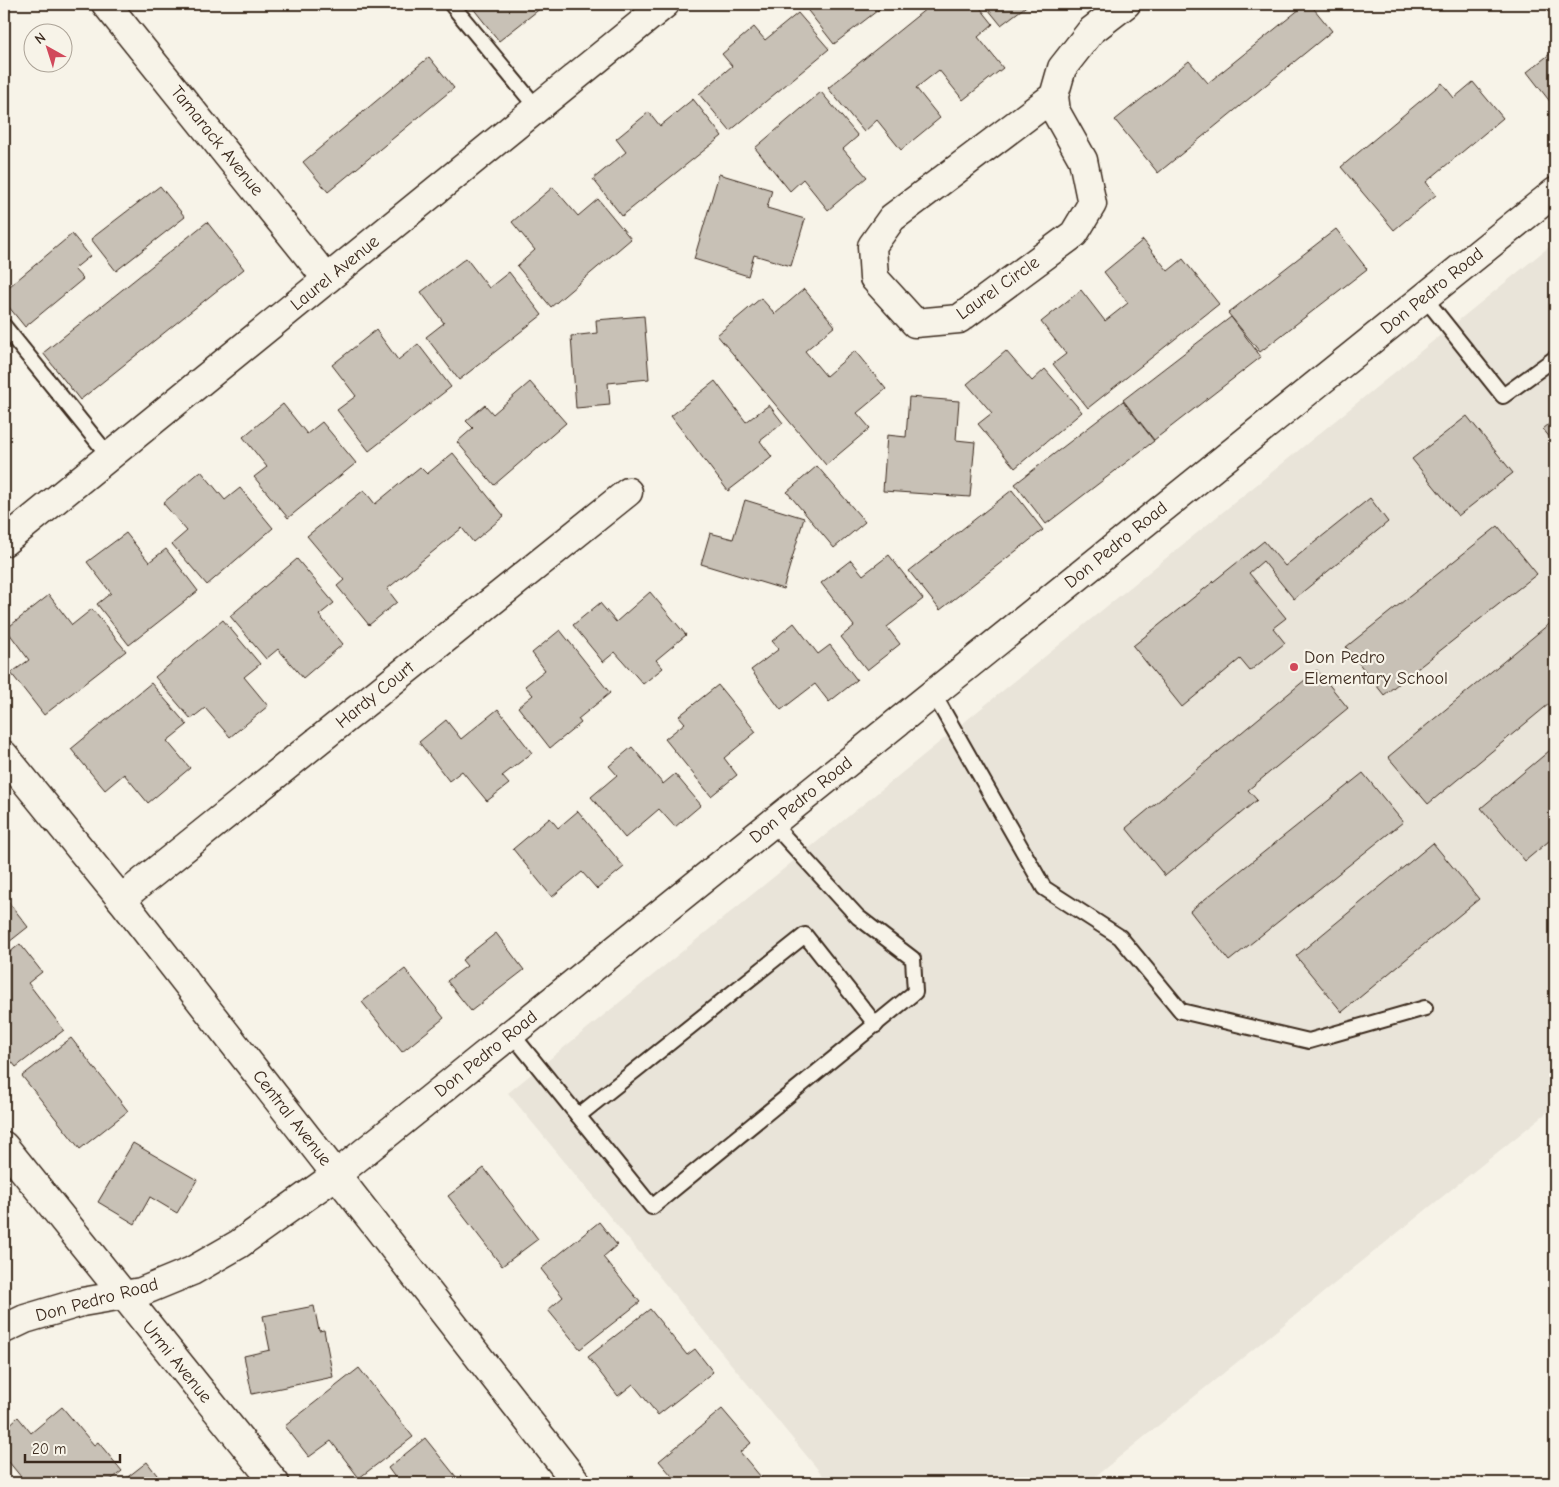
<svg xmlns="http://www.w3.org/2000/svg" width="1559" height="1487" font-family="'Comic Neue',sans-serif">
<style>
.built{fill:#e9e4d9}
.building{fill:#c8c1b6;stroke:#3b2a1e}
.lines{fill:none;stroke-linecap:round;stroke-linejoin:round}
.service-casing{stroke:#3b2a1e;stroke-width:18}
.minor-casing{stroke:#3b2a1e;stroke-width:31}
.tertiary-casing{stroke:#3b2a1e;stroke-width:31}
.service{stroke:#f7f3e8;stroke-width:14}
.minor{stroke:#f7f3e8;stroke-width:28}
.tertiary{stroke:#f7f3e8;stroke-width:28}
.poi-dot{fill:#d1495b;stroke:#f7f3e8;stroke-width:2}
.labels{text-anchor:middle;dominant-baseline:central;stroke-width:4.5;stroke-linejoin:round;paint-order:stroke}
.street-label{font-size:18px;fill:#3b2a1e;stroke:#f7f3e8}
.poi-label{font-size:18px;fill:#3b2a1e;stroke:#f7f3e8;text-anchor:start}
</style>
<rect width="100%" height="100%" fill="#f7f3e8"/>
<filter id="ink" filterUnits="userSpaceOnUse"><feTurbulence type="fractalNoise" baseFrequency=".02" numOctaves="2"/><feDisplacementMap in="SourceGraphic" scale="10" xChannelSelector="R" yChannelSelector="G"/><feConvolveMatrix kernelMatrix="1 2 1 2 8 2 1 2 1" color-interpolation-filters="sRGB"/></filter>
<g filter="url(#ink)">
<polygon class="built" points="1555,242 1555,1106 1087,1483 829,1483 508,1093"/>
<g class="building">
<polygon points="476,4 546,4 499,41 472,7"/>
<polygon points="809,4 886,4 834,44 805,7"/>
<polygon points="932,4 977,4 993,24 978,37 1003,68 963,100 939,70 916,88 940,118 901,150 877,120 864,132 828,88"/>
<polygon points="984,4 1029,4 1001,25"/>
<polygon points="1306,4 1310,4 1332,31 1158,173 1115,120 1189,61 1208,83"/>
<polygon points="798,13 829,49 730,131 699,94 732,66 722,54 754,27 765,40"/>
<polygon points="1555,50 1555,108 1527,72"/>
<polygon points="429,57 454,88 328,192 303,162"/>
<polygon points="1473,82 1503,118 1426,182 1436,195 1394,230 1341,167 1442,83 1454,98"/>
<polygon points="821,92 858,136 843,149 867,177 828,210 803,179 790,191 755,148"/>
<polygon points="693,99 722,136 622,216 593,179 626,152 616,139 649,112 660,126"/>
<polygon points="719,174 772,190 767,208 805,219 791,266 754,255 748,276 694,259"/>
<polygon points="160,186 185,217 116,271 91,239"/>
<polygon points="553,187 578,216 598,199 631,239 551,307 517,266 535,250 512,222"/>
<polygon points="207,222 244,269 80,400 43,353"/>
<polygon points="1336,229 1367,269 1260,352 1228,313"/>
<polygon points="72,234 90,256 74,269 83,279 25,327 4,301 4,291"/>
<polygon points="1143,240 1168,271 1183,259 1219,304 1088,408 1053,364 1066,354 1041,322 1081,290 1105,321 1128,303 1104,272"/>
<polygon points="466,258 489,288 509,272 542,315 459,380 426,337 444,323 421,292"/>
<polygon points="804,289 835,326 805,351 826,376 855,351 886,389 857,413 870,428 826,465 717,335 761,298 775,314"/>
<polygon points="644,316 649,379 608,383 610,405 576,408 571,336 597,333 596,320"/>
<polygon points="1231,317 1261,357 1154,440 1123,400"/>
<polygon points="376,330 398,360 418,344 451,387 369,451 337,410 356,396 332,365"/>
<polygon points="1006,351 1032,381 1045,369 1082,412 1015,468 978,424 992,413 967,384"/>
<polygon points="715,381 746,422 769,405 783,423 760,441 772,457 728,491 671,416"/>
<polygon points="530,382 566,423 494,485 457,442 473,428 466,421 485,405 493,414"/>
<polygon points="909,397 959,401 956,440 975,442 970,497 883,491 887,435 906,437"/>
<polygon points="1123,401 1154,441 1046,524 1015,484"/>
<polygon points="283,404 307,434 322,422 356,463 288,518 254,477 267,467 243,437"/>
<polygon points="1467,416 1513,473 1458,516 1412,459"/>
<polygon points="1555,419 1555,444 1543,429"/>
<polygon points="453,453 504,516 473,542 462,528 387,589 397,602 369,625 337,586 344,580 307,536 364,490 375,504 420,467 427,474"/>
<polygon points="817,466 865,522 834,548 787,492"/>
<polygon points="201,471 225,500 240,488 273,528 207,585 172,544 187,531 163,503"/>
<polygon points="1012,490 1043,530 940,610 909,571"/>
<polygon points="1370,498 1388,522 1294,599 1263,561 1249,573 1286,618 1273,628 1285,643 1250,671 1240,659 1182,707 1133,646 1264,541 1285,566"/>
<polygon points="745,500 804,518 783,589 701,564 710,533 733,539"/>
<polygon points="1498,526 1537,574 1384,695 1346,647"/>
<polygon points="126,533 149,562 166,549 198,591 129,645 97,604 111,593 87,562"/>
<polygon points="889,555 923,599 887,627 900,644 867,670 841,637 854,626 821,583 851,560 863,575"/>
<polygon points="297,559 334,603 319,615 343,644 303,678 278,649 266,659 230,616"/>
<polygon points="650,592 686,635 656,660 663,668 643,684 615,652 603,662 573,625 600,603 616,622"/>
<polygon points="49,595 72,625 92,609 126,651 44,715 11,673 29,660 6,629"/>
<polygon points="1555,619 1555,699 1428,804 1388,757"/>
<polygon points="223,620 260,664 244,677 268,706 230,737 205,708 191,719 155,677"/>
<polygon points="794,623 818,654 830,645 857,680 829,702 815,684 781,710 751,670 779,649 772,641"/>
<polygon points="560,630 610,693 578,719 581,723 550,748 518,707 533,695 525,686 545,670 532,653"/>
<polygon points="1317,670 1348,708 1248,790 1257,800 1165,876 1126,828"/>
<polygon points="151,683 187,725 167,741 190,768 148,803 124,774 105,790 71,749"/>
<polygon points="718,685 756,732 724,758 737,775 711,796 665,739 685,723 679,716"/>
<polygon points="498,709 532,753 502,776 509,784 487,801 462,771 449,781 419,742 446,720 461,739"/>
<polygon points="1555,746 1555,836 1525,861 1481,808"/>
<polygon points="632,747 663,784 675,774 701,805 675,827 659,809 625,838 591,797 617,775 609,766"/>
<polygon points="1363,773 1403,822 1229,961 1190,911"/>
<polygon points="578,811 624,867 597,889 582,872 552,897 513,849 550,818 558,828"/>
<polygon points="1433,843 1479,899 1342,1012 1296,956"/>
<polygon points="4,896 28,927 4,946"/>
<polygon points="496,933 524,970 471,1011 447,981 467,966 462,960"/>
<polygon points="20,944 42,972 28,983 64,1030 16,1067 4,1052 4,957"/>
<polygon points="405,969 444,1018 402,1052 362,1002"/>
<polygon points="71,1038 128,1111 80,1149 22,1076"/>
<polygon points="133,1143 197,1180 177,1213 150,1197 135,1224 98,1202"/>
<polygon points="484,1168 538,1239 502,1266 448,1196"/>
<polygon points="599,1222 617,1245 603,1257 640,1302 580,1349 548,1310 563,1297 541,1269"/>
<polygon points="314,1306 319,1331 324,1330 333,1377 252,1394 244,1356 270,1350 263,1316"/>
<polygon points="650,1309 687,1355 695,1349 713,1372 658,1415 633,1384 618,1396 588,1357"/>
<polygon points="359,1368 413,1437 359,1478 331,1441 309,1457 285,1426"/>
<polygon points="62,1407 94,1445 98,1442 122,1471 107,1483 63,1483 57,1476 49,1483 26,1483 4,1456 4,1430 18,1417 31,1433"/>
<polygon points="722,1409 751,1443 740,1452 766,1483 678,1483 659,1461"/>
<polygon points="425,1438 461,1483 399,1483 388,1468"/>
<polygon points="147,1462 163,1483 120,1483"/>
</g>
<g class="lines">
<g class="service-casing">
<g id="service">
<polyline points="451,4 537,108"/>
<polyline points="1424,297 1503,396 1555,358"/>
<polyline points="4,326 109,456"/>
<polyline points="933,693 1044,888 1120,937 1181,1011 1309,1041 1425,1008"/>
<polyline points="511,1033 652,1207 915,992 913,959 858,917 772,823"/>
<polyline points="578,1116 805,935 876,1025"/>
</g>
</g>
<g class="minor-casing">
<g id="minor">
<polyline points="106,4 327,279"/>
<polyline points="1054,96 892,218 872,246 874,278 915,323 959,319 1074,234 1092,204 1083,160 1056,112 1054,96 1062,68 1091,31 1126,4"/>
<polyline points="4,542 665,4"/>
<polyline points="121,899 628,492"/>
<polyline points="4,1146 275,1483"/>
<polyline points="4,1329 25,1319 82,1302 141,1292 192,1271 239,1244 336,1175 1555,192"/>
</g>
</g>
<g class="tertiary-casing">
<polyline id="tertiary" points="4,755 121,899 577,1483"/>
</g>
<use href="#service" class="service"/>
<use href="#minor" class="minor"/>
<use href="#tertiary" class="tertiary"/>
</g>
</g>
<circle class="poi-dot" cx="1294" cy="667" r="5"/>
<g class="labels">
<g class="street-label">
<text transform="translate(217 141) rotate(51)">Tamarack Avenue</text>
<text transform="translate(335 273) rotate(-39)">Laurel Avenue</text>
<text transform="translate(998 288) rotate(-35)">Laurel Circle</text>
<text transform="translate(1432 291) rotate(-39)">Don Pedro Road</text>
<text transform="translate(1116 545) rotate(-39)">Don Pedro Road</text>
<text transform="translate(375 695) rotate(-39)">Hardy Court</text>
<text transform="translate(801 800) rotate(-39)">Don Pedro Road</text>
<text transform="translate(486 1054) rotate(-39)">Don Pedro Road</text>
<text transform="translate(292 1118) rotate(52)">Central Avenue</text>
<text transform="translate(97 1300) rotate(-15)">Don Pedro Road</text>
<text transform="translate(177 1362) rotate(51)">Urmi Avenue</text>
</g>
<g class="poi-label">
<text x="1304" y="657">Don Pedro<tspan x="1304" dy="21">Elementary School</tspan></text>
</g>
</g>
<rect width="1559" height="1487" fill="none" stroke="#f7f3e8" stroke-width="20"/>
<rect x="10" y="10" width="1539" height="1467" fill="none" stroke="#3b2a1e" stroke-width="2" filter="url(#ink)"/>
<g transform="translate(48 48) rotate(321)"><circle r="24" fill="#f7f3e8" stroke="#aca397"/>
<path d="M0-4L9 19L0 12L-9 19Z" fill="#d1495b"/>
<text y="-8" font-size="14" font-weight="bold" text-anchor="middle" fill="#3b2a1e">N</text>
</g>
<path d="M25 1454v8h95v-8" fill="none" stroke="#3b2a1e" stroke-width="2.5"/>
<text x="32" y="1454" font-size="15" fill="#3b2a1e" stroke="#f7f3e8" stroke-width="4" paint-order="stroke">20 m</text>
</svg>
